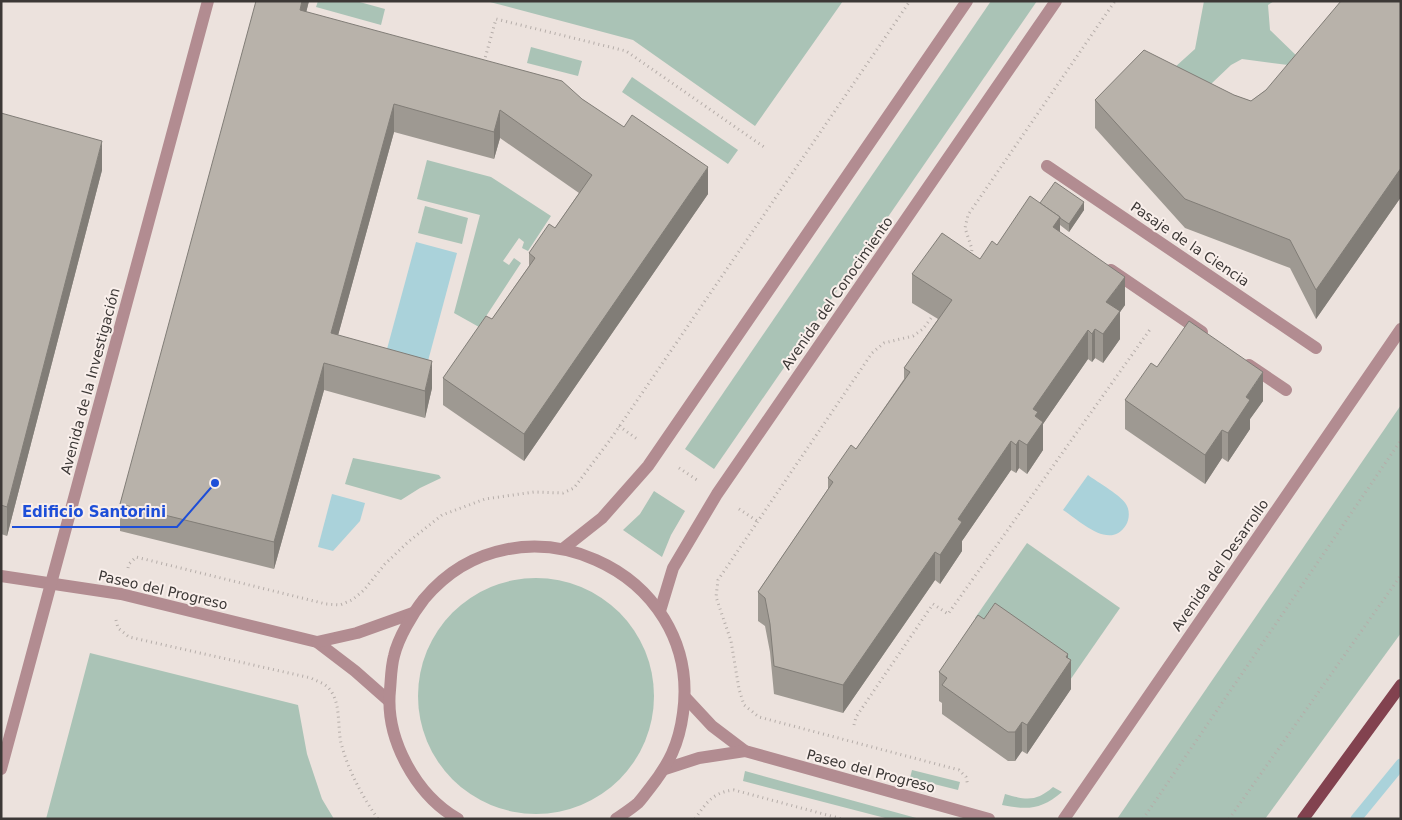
<svg xmlns="http://www.w3.org/2000/svg" width="1402" height="820" font-family="'DejaVu Sans',sans-serif">
<style>
.green{fill:#aac3b6}
.water{fill:#aad2da}
.lines{fill:none;stroke-linecap:round;stroke-linejoin:round}
.stream{stroke:#aad2da;stroke-width:11}
.path{stroke:#b5ada9;stroke-width:3;stroke-dasharray:1 4;stroke-linecap:butt}
.minor{stroke:#b28c91;stroke-width:12}
.major{stroke:#82424f;stroke-width:12}
.wall{fill:#9e9992}
.shaded-wall{fill:#817d77}
.building{fill:#b8b2aa;stroke:#817d77}
.labels{text-anchor:middle;dominant-baseline:central;stroke-width:4;stroke-linejoin:round;paint-order:stroke}
.street-label{font-size:14px;fill:#3c3836;stroke:#f9efeb}
.leader{fill:none;stroke:#1d4ed8;stroke-width:2}
.callout-dot{fill:#1d4ed8;stroke:#f9efeb;stroke-width:2}
.callout-label{font-size:15px;text-anchor:middle;font-weight:bold;fill:#1d4ed8;stroke:#f9efeb;stroke-width:4;stroke-linejoin:round;paint-order:stroke}
</style>
<rect width="100%" height="100%" fill="#ece2dd"/>
<g class="green">
<polygon points="318,1 356,1 385,9 381,25 316,7"/>
<polygon points="486,1 843,1 755,126 633,40"/>
<polygon points="991,1 1037,1 714,469 685,449"/>
<polygon points="1204,1 1274,1 1268,5 1270,30 1301,60 1296,66 1242,59 1231,65 1211,84 1164,77 1195,49"/>
<polygon points="531,47 582,61 578,76 527,63"/>
<polygon points="632,77 738,150 728,164 622,92"/>
<polygon points="427,160 491,177 551,216 528,251 522,248 524,242 519,238 503,261 509,265 514,258 521,263 479,327 454,313 480,215 417,199"/>
<polygon points="425,206 468,218 462,244 418,233"/>
<polygon points="1401,405 1401,633 1265,819 1117,819"/>
<polygon points="353,458 439,475 441,478 420,488 401,500 345,484"/>
<polygon points="654,491 685,511 671,535 662,557 623,530 640,514"/>
<polygon points="1027,543 1120,608 1068,683 975,618"/>
<circle cx="536" cy="696" r="118"/>
<polygon points="90,653 298,705 307,754 322,799 334,819 46,819"/>
<polygon points="912,770 960,782 958,790 910,778"/>
<polygon points="745,771 920,819 889,819 743,781"/>
<path d="M 1053,787 L 1062,792 C 1041,810 1027,810 1002,805 L 1005,794 C 1026,800 1036,802 1053,787 Z"/>
</g>
<g class="water">
<polygon points="416,242 457,253 428,361 387,349"/>
<path d="M 1088,475 C 1097,482 1123,496 1127,506 C 1130,512 1129,520 1126,525 C 1110,551 1080,521 1063,510 Z"/>
<polygon points="332,494 365,503 360,521 333,551 318,547"/>
</g>
<g class="lines">
<polyline class="stream" points="1356,819 1401,764"/>
<g class="path">
<polyline points="484,62 496,19 626,51 764,147"/>
<polyline points="971,256 972,249 965,228 968,215 1115,1"/>
<polyline points="934,314 923,329 913,336 884,343 872,353 718,580 716,597 731,641 739,689 744,705 759,717 959,770 966,777 968,786"/>
<polyline points="619,426 637,439"/>
<polyline points="679,468 697,480"/>
<polyline points="739,509 757,521"/>
<polyline points="128,568 129,564 136,557 326,604 340,605 352,600 364,590 385,564 408,542 442,515 485,499 534,492 563,493 574,488 610,440 910,1"/>
<path d="M 116,620 L 118,628 L 129,637 L 311,678 C 316,681 321,682 325,685 C 342,697 337,726 341,743 C 348,770 362,796 378,819"/>
<polyline points="854,725 856,717 933,604 948,614 1151,328"/>
<path d="M 695,819 C 706,803 713,792 734,790 L 842,819"/>
<polyline points="1143,819 1401,440"/>
<polyline points="1229,819 1401,575"/>
</g>
<g class="minor">
<polyline points="1047,166 1316,348"/>
<polyline points="1111,270 1202,332"/>
<polyline points="1249,365 1286,390"/>
<polyline points="564,548 602,518 648,466 967,1"/>
<polyline points="1,576 121,594 317,642 355,671 389,701"/>
<polyline points="660,611 673,568 717,494 1056,1"/>
<polyline points="317,642 357,633 413,613"/>
<polyline points="685,697 712,726 745,751 989,819"/>
<polyline points="1,769 208,1"/>
<polyline points="665,769 699,758 745,751"/>
<path d="M 458,819 C 416,795 385,739 390,690 C 391,679 391,667 394,656 C 398,638 413,613 424,599 C 517,487 703,569 683,713 C 679,744 669,764 650,788 C 646,793 642,799 638,803 C 631,809 623,814 616,819"/>
<polyline points="1064,819 1401,329"/>
</g>
<polyline class="major" points="1303,819 1401,685"/>
</g>
<g class="wall">
<polygon points="270,1 309,1 306,12 582,99 708,194 524,461 443,405 443,378 492,319 529,266 529,253 555,228 579,193 500,138 494,159 394,132 338,335 432,388 425,418 324,390 274,569 120,531 120,504"/>
<polygon points="1401,1 1401,197 1316,319 1290,268 1185,228 1095,128 1095,100 1234,95 1251,101 1266,90"/>
<polygon points="1,113 102,170 7,536 1,534"/>
<polygon points="1040,203 1084,210 1069,232 1060,225 1060,232 1125,305 1120,312 1120,339 1103,363 1095,358 1092,362 1088,359 1043,424 1043,450 1027,474 1019,468 1016,473 1011,470 962,541 962,551 940,584 935,580 843,713 774,694 770,652 765,626 758,621 758,592 828,489 828,478 856,449 904,379 904,368 938,319 912,303 912,274 980,259 997,245"/>
<polygon points="1157,367 1263,401 1250,419 1250,429 1228,462 1222,458 1205,484 1125,429 1125,400"/>
<polygon points="1068,658 1071,689 1027,754 1022,751 1015,761 1008,761 942,714 942,703 939,701 939,672"/>
</g>
<g class="shaded-wall">
<polygon points="302,1 309,1 300,37 300,10"/>
<polygon points="394,104 394,132 331,361 331,333"/>
<polygon points="500,110 500,138 494,159 494,132"/>
<polygon points="102,141 102,170 7,536 7,507"/>
<polygon points="708,167 708,194 524,461 524,434"/>
<polygon points="1401,168 1401,197 1316,319 1316,290"/>
<polygon points="1084,202 1084,210 1069,232 1069,224"/>
<polygon points="1060,217 1060,245 1053,227"/>
<polygon points="1125,277 1125,305 1120,312 1120,339 1103,363 1103,334 1106,302"/>
<polygon points="1095,329 1095,358 1092,362 1092,334"/>
<polygon points="1088,330 1088,359 1043,424 1043,450 1027,474 1027,445 1033,409"/>
<polygon points="432,361 432,388 425,418 425,391"/>
<polygon points="324,363 324,390 274,569 274,542"/>
<polygon points="1263,372 1263,401 1250,419 1250,429 1228,462 1228,433 1246,397"/>
<polygon points="1222,430 1222,458 1205,484 1205,455"/>
<polygon points="1019,440 1019,468 1016,473 1016,445"/>
<polygon points="1011,441 1011,470 962,541 962,551 940,584 940,555 958,519"/>
<polygon points="935,552 935,580 843,713 843,685"/>
<polygon points="1068,654 1068,664 1071,660 1071,689 1027,754 1027,725"/>
<polygon points="1022,722 1022,751 1015,761 1015,732"/>
</g>
<g class="building">
<polygon points="256,1 302,1 300,10 562,81 582,99 624,127 632,115 708,167 524,434 443,378 486,316 492,319 535,258 529,253 549,224 555,228 592,175 500,110 494,132 394,104 331,333 432,361 425,391 324,363 274,542 120,504"/>
<polygon points="1341,1 1401,1 1401,168 1316,290 1290,240 1185,199 1095,100 1144,50 1234,95 1251,101 1266,90"/>
<polygon points="1,113 102,141 7,507 1,505"/>
<polygon points="1055,182 1084,202 1069,224 1060,218 1060,217 1040,203"/>
<polygon points="1030,196 1060,217 1053,227 1125,277 1106,302 1120,311 1103,334 1095,329 1092,334 1088,330 1033,409 1038,412 1035,416 1043,422 1027,445 1019,440 1016,445 1011,441 958,519 962,522 940,555 935,552 843,685 774,666 770,624 765,598 758,592 833,482 828,478 851,445 856,449 910,372 904,368 952,300 912,274 942,233 980,259 992,241 997,245"/>
<polygon points="1189,321 1263,372 1246,397 1250,400 1228,433 1222,430 1205,455 1125,400 1151,363 1157,367"/>
<polygon points="995,603 1068,654 1066,657 1071,660 1027,725 1022,722 1015,732 1008,732 942,685 947,678 939,672 978,615 984,619"/>
</g>
<g class="labels">
<g class="street-label">
<text transform="translate(1190 244) rotate(34)">Pasaje de la Ciencia</text>
<text transform="translate(837 293) rotate(-55)">Avenida del Conocimiento</text>
<text transform="translate(90 381) rotate(-75)">Avenida de la Investigación</text>
<text transform="translate(1220 565) rotate(-55)">Avenida del Desarrollo</text>
<text transform="translate(163 590) rotate(13)">Paseo del Progreso</text>
<text transform="translate(871 771) rotate(15)">Paseo del Progreso</text>
</g>
</g>
<path class="leader" d="M215 483L177 527H12"/>
<circle class="callout-dot" cx="215" cy="483" r="5"/>
<g class="callout-label">
<text x="94" y="517">Edificio Santorini</text>
</g>
<rect width="1402" height="820" fill="none" stroke="#3c3836" stroke-width="5"/>
</svg>
